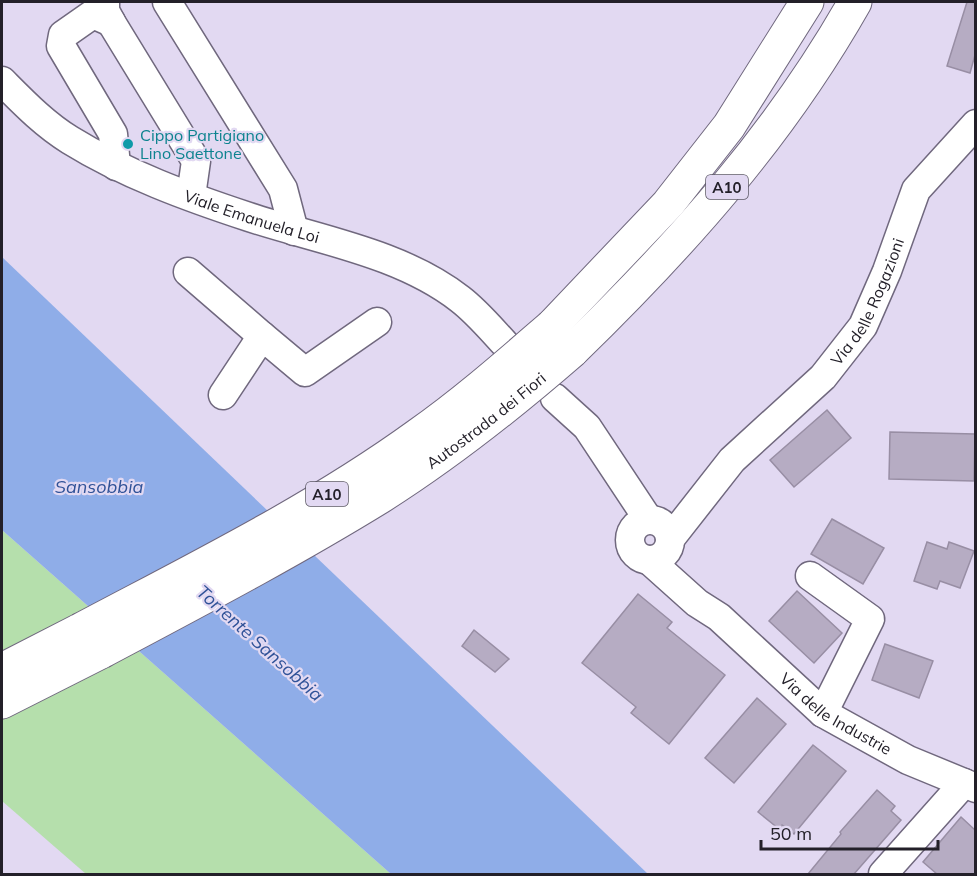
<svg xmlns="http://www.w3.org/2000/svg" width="977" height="876" font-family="Mulish,sans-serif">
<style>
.green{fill:#b5dfac}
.water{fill:#8fade8}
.building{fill:#b6acc3;stroke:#988ea4;stroke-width:1.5}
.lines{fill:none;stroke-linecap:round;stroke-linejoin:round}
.minor-casing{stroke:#70687e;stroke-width:31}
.highway-casing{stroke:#70687e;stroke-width:35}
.minor{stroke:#fff;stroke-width:28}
.highway{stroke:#fff;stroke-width:33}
.highway-bridge-casing{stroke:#70687e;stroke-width:35;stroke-linecap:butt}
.highway-bridge{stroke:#fff;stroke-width:33}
.culture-dot{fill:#0f9aa8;stroke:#e2d9f2;stroke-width:2}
.labels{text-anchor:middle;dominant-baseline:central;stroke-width:4.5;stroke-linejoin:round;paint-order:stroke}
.shield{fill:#e2d9f2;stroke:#5c5865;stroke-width:1.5}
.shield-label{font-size:15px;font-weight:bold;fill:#232029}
.culture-label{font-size:16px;fill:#0d838f;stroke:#e2d9f2;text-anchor:start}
.street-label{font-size:16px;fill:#232029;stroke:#e2d9f2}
.water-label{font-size:18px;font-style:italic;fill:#305298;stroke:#e2d9f2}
</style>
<rect width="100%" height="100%" fill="#e2d9f2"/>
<polygon class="green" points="2,530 391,874 86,874 2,801"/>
<polygon class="water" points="2,257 648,874 391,874 2,530"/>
<g class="building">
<polygon points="967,2 975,2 975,55 970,73 947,66"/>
<polygon points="827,410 851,438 794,487 770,460"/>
<polygon points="890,432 975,434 974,481 889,479"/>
<polygon points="832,519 884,548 863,584 811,554"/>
<polygon points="927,542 947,549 949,542 974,551 960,588 940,581 937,589 914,581"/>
<polygon points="797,591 842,633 814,663 769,621"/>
<polygon points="638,594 672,622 667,628 725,675 669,744 631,713 636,707 582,663"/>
<polygon points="474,630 509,659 495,672 462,646"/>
<polygon points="885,644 933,661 919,698 872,680"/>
<polygon points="757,698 786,724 734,783 705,758"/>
<polygon points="813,745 846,771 794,834 782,825 779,829 758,812"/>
<polygon points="877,790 895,806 891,811 901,820 854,874 808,874 841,834 840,832"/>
<polygon points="961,817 975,830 975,874 937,874 923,862"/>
</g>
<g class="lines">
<g class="minor-casing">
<g id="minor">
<polyline points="105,2 105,11 111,22 196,161 191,196"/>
<polyline points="167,2 283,189 294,231"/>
<polyline points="111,22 93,14 63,35 61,46 113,134 116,166"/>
<path id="s1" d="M 2,81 C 23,102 44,124 70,140 C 125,174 188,197 249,217 C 319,240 401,253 460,299 C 477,312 491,329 505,344"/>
<polyline points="188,272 262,336"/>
<polyline points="223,395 262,336 305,372 377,322"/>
<polyline points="555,398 587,427 648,519"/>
<circle cx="650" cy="540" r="20"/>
<path id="s2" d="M 670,539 L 732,460 L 823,377 L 863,326 L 887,271 L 916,190 L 976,124"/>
<path id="s3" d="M 649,560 L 697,603 L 719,617 L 823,713 L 908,760 L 976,788"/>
<polyline points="810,576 870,619 823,713"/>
<polyline points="883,874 964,783"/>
</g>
</g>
<g class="highway-casing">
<g id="highway">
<polyline points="552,326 668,204 729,126 807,2"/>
<path d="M 572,351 C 682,244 779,136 855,2"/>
<polyline points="2,670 80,630"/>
<polyline points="2,702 101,652"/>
</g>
</g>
<use href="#minor" class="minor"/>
<use href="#highway" class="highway"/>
<g class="highway-bridge-casing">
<g id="highway-bridge">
<path d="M 80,630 C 195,569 313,511 418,435 C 465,402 508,364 552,326"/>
<path id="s4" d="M 101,652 C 195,602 289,553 380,497 C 448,454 511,404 572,351"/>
</g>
</g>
<use href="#highway-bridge" class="highway-bridge"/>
</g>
<circle class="culture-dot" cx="128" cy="144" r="6"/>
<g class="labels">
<g class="shield">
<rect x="706" y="175" width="42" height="24" rx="4.5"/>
<rect x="306" y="482" width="42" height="24" rx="4.5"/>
</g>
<g class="shield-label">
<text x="727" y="187">A10</text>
<text x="327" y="494">A10</text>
</g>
<g class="culture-label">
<text x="140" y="135">Cippo Partigiano<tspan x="140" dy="18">Lino Saettone</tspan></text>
</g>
<g class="street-label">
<text stroke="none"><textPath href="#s1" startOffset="288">Viale Emanuela Loi</textPath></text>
<text stroke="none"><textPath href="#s2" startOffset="312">Via delle Rogazioni</textPath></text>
<text stroke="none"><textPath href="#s4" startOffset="450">Autostrada dei Fiori</textPath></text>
<text stroke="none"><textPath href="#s3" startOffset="243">Via delle Industrie</textPath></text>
</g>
<g class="water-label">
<text x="99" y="486">Sansobbia</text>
<text transform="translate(260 643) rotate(42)">Torrente Sansobbia</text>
</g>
</g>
<rect width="977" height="876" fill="none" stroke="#232029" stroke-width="6"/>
<path d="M761 840v9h177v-9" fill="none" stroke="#232029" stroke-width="3"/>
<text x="770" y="840" font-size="18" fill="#232029" stroke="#e2d9f2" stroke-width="4.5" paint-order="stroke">50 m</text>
</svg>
